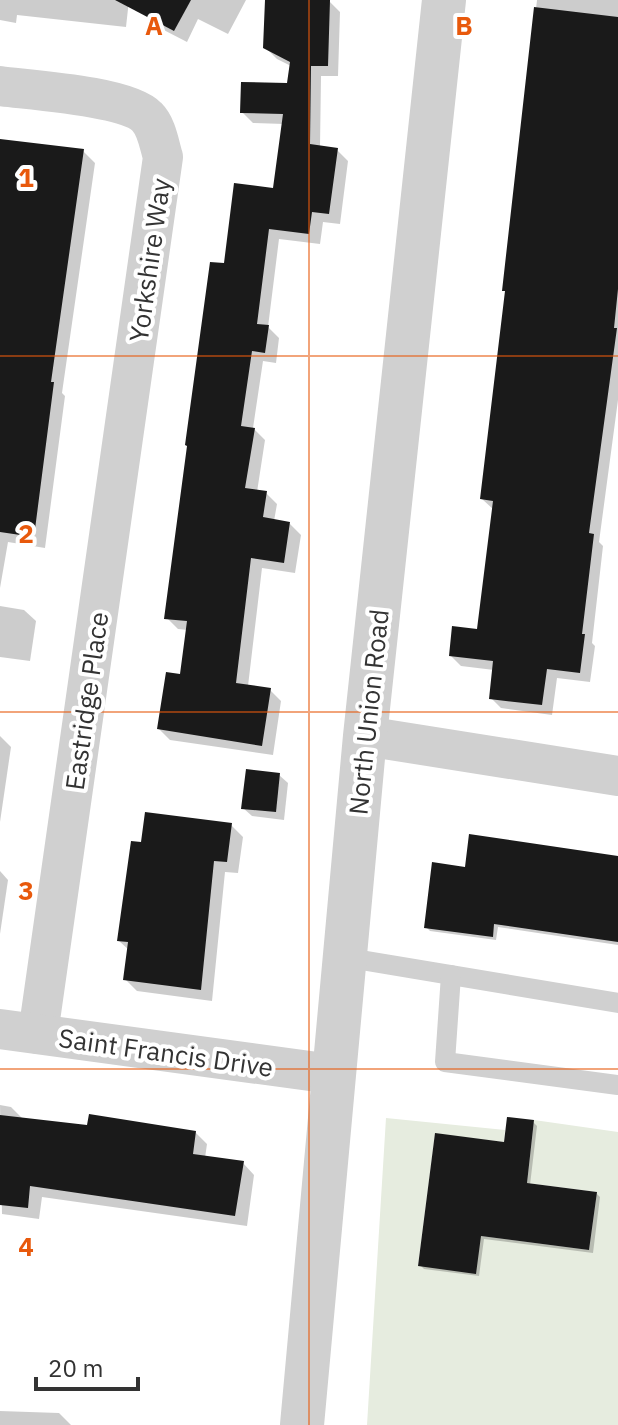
<svg xmlns="http://www.w3.org/2000/svg" width="618" height="1425" font-family="'IBM Plex Sans',sans-serif">
<style>
.green{fill:#e6ecdf}
.shadow{fill:#0003}
.building{fill:#1a1a1a}
.lines{fill:none;stroke-linecap:round;stroke-linejoin:round}
.service{stroke:#d0d0d0;stroke-width:20}
.minor{stroke:#d0d0d0;stroke-width:40}
.tertiary{stroke:#d0d0d0;stroke-width:44}
.grid{fill:none;stroke:#e8590c;stroke-width:2;stroke-opacity:0.55}
.labels{text-anchor:middle;dominant-baseline:central;stroke-width:8;stroke-linejoin:round;paint-order:stroke}
.street-label{font-size:26px;fill:#333;stroke:#fff}
.grid-label{font-size:26px;text-anchor:middle;font-weight:bold;fill:#e8590c;stroke:#fff;stroke-width:8;stroke-linejoin:round;paint-order:stroke}
</style>
<rect width="100%" height="100%" fill="#fff"/>
<polygon class="green" points="386,1118 505,1130 504,1142 435,1134 418,1266 481,1236 589,1250 597,1192 527,1183 534,1120 618,1132 618,1425 367,1425"/>
<g class="shadow">
<polygon points="0,0 129,0 126,27 17,15 16,23 0,20"/>
<polygon points="152,0 246,0 228,34 198,19 187,42 156,26 144,14"/>
<polygon points="267,0 329,1 340,12 338,76 321,76 320,147 337,150 348,161 340,224 323,222 320,244 279,239 268,327 279,338 276,363 263,361 253,428 265,440 257,492 266,493 277,504 274,521 290,524 301,535 295,573 262,568 248,686 270,690 281,701 273,755 170,740 159,729 182,676 188,630 178,629 167,618 225,266 275,190 284,124 253,123 242,112 289,85 291,66 277,59 265,47"/>
<polygon points="537,0 618,0 618,400 599,542 603,546 592,643 595,646 590,682 557,678 552,715 501,708 491,698 494,670 461,666 451,656 479,632 494,510 482,499 507,293 504,290"/>
<polygon points="0,141 83,151 95,163 62,393 65,396 45,548 8,542 0,588"/>
<polygon points="0,606 24,610 36,621 30,661 0,657"/>
<polygon points="0,736 11,747 0,822"/>
<polygon points="279,775 288,783 284,820 252,816 243,808"/>
<polygon points="231,825 243,837 238,873 225,872 212,1001 137,991 125,979 129,950 119,941 143,844"/>
<polygon points="0,871 8,880 0,934"/>
<polygon points="618,890 618,945 498,927 496,940 430,931 426,927"/>
<polygon points="0,1105 11,1107 24,1120 89,1127 195,1132 207,1144 205,1158 243,1163 254,1175 247,1226 42,1197 39,1219 2,1214"/>
<polygon points="533,1122 537,1126 530,1185 596,1193 600,1197 593,1253 484,1239 479,1276 424,1269 420,1265 505,1144"/>
<polygon points="0,1411 59,1413 71,1425 0,1425"/>
</g>
<g class="building">
<polygon points="115,0 191,0 174,31"/>
<polygon points="265,0 330,0 328,66 311,66 310,144 338,148 329,214 312,212 309,234 269,229 257,324 269,325 265,353 252,351 241,426 255,428 245,488 267,491 263,517 290,522 284,563 251,558 236,683 271,688 262,746 157,729 166,672 180,674 187,621 164,619 187,446 185,445 210,262 224,263 234,183 273,188 283,114 240,113 241,82 287,83 290,62 263,48"/>
<polygon points="534,7 618,17 618,289 614,328 617,328 589,533 594,534 582,634 585,634 580,673 547,669 542,705 489,699 493,661 449,656 452,626 477,629 493,501 480,499 505,291 502,291"/>
<polygon points="0,139 84,149 51,382 54,382 34,537 0,532"/>
<polygon points="246,769 280,773 276,812 241,809"/>
<polygon points="145,812 232,823 227,862 214,861 201,990 123,980 128,942 117,941 131,841 141,842"/>
<polygon points="469,834 618,856 618,942 494,924 493,937 424,928 432,862 465,867"/>
<polygon points="89,1114 196,1131 193,1154 244,1161 235,1216 30,1186 28,1208 0,1205 0,1115 87,1125"/>
<polygon points="507,1117 534,1120 527,1183 597,1192 589,1250 481,1236 476,1274 418,1266 435,1133 504,1142"/>
</g>
<g class="lines">
<g class="service">
<polyline points="343,957 618,1003"/>
<polyline points="451,975 445,1062 618,1085"/>
</g>
<g class="minor">
<path d="M 0,86 C 31,90 127,96 147,117 C 157,127 159,144 163,157 L 38,1034"/>
<polyline points="365,736 618,776"/>
<polyline points="0,1029 332,1074"/>
</g>
<polyline class="tertiary" points="302,1425 365,736 444,0"/>
</g>
<path class="grid" d="M 309,0 L 309,1425M 0,356 L 618,356M 0,712 L 618,712M 0,1069 L 618,1069"/>
<g class="labels">
<g class="street-label">
<text transform="translate(149 260) rotate(-82)">Yorkshire Way</text>
<text transform="translate(86 701) rotate(-82)">Eastridge Place</text>
<text transform="translate(368 712) rotate(-84)">North Union Road</text>
<text transform="translate(166 1052) rotate(8)">Saint Francis Drive</text>
</g>
</g>
<g class="grid-label">
<text x="154" y="35">A</text>
<text x="464" y="35">B</text>
<text x="26" y="187">1</text>
<text x="26" y="543">2</text>
<text x="26" y="900">3</text>
<text x="26" y="1256">4</text>
</g>
<path d="M36 1377v12h102v-12" fill="none" stroke="#333333" stroke-width="4"/>
<text x="48" y="1377" font-size="24" fill="#333333" stroke="#ffffff" stroke-width="6" paint-order="stroke">20 m</text>
</svg>
